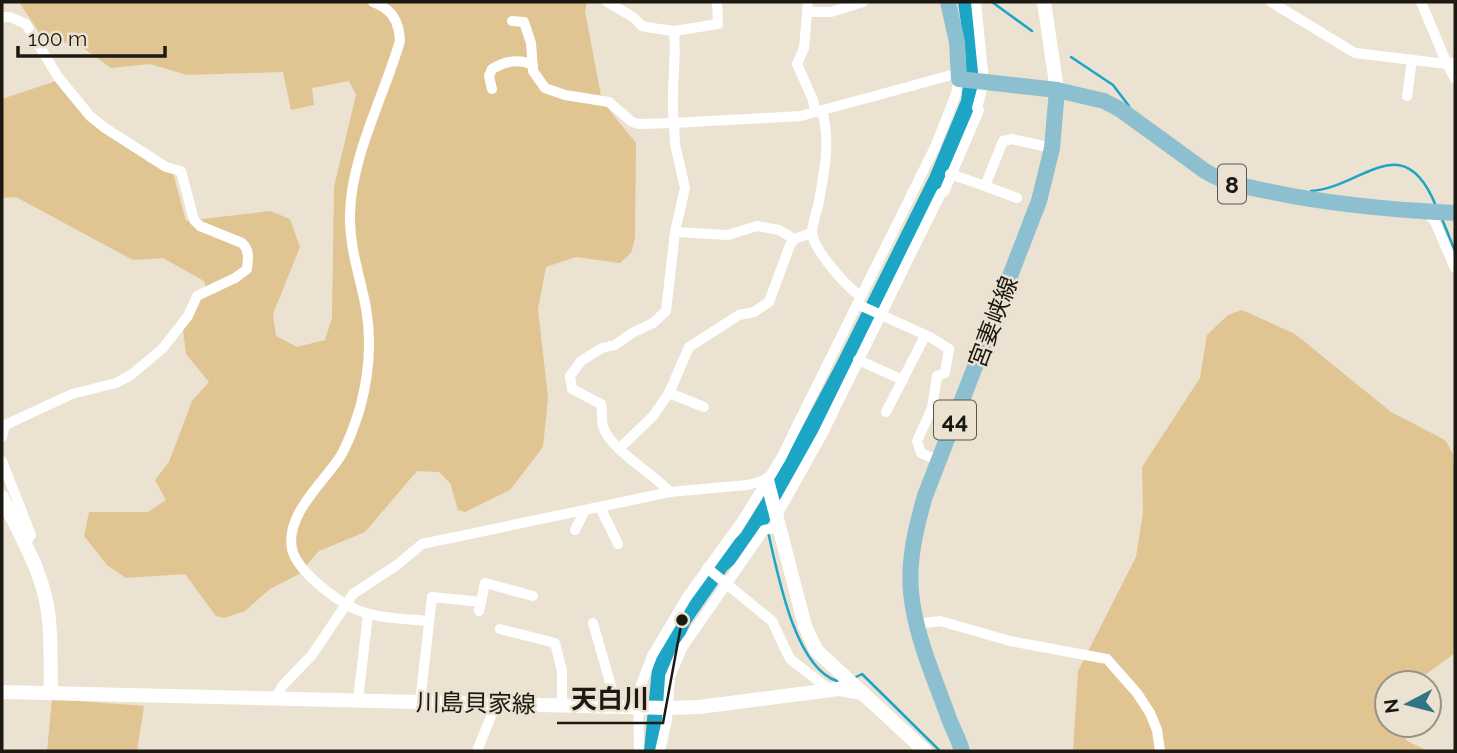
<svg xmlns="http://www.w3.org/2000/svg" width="1457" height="753" font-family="Raleway,'Noto Sans JP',sans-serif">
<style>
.green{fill:#e0c491}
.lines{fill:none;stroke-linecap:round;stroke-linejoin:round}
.stream{stroke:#1da5c6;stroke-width:2.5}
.river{stroke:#1da5c6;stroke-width:18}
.street{stroke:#fff;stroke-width:10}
.secondary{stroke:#fff;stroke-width:14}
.primary{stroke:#8cc0d0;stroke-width:16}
.labels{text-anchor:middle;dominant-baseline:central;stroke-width:5;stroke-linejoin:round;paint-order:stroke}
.shield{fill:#ebe2d1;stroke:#5a554c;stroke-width:2}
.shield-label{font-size:23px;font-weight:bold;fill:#1c1913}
.street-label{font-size:24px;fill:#1c1913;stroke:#ebe2d1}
.leader{fill:none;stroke:#1c1913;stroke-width:2.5}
.callout-dot{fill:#1c1913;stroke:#ebe2d1;stroke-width:2.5}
.callout-label{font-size:26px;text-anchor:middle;font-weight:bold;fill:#1c1913;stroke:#ebe2d1;stroke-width:5;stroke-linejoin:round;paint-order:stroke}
</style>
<rect width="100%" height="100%" fill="#ebe2d1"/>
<g class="green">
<polygon points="19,2 587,2 585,11 602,101 636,143 635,238 631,253 620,263 576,257 546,267 538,309 548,398 543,447 510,490 465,512 458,510 450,483 439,472 417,471 365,532 319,551 299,574 270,589 245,611 224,618 216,616 185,574 126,578 107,565 84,536 89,512 148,512 166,500 155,480 169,462 192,401 209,382 186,354 183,329 206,288 204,281 163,258 133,260 16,197 2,198 2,99 56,81 148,162 173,173 186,221 270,211 290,219 300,247 273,314 276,336 297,347 325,340 332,318 334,187 356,95 349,81 312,88 314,105 291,110 283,72 187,75 150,64 111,68 80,46 42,37"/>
<polygon points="1242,310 1295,334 1391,412 1445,440 1453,454 1455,473 1455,653 1414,683 1387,683 1387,725 1399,725 1407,741 1428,751 1073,751 1078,671 1136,557 1143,512 1142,467 1200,378 1207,335 1228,315"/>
<polygon points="52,699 144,706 137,751 47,751"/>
</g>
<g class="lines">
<g class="stream">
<polyline points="992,2 1032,31"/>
<polyline points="1071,57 1113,85 1129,106"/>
<path d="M 1311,191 C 1362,188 1403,125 1436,206"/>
<polyline points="1442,219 1455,251"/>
<path d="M 764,514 C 775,558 791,666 837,681"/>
<polyline points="856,677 862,674 940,751"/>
</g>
<polyline class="river" points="653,751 661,669 682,620 720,565 748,539 785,479 845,366 938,179 970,102 975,58 967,2"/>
<g class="street">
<path d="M 373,2 C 392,9 399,21 400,41 C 384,96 351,157 350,214 C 349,247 360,276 366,308 C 372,342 369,375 360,408 C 355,424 349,442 340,457 C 323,483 285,515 292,549 C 297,572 343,607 366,613 C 386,619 408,619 429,621"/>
<polyline points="607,2 633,17 642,26 652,28 674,31 718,24 717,2"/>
<polyline points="808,2 804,48 797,64 813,100 815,112"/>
<polyline points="1271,2 1355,53 1447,64 1455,63"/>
<polyline points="1421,2 1447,64 1455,79"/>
<polyline points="807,12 831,12 863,2"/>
<path d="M 2,17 L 10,17 L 26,24 L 58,77 L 90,116 L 105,128 L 166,167 L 181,171 L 194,220 L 200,226 L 242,243 C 250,250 248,259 247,269 L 235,278 L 197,296 L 188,316 L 163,348 L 131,375 L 116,383 L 72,394 L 5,425 L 2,437"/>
<path d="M 512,21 L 524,22 L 531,43 L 533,71 L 545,88 L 565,95 L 609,102 L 632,122 L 639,124 L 674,123 C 670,92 677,62 674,31"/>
<path d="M 492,89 L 489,76 L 492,69 C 505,61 518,58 533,65"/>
<polyline points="1407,96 1412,60"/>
<path d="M 822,110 C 831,144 824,173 818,206 C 816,214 812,225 812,233 C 813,249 847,288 861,296"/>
<polyline points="950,174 985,186 1003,141 1012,139 1052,148"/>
<polyline points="985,186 1017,198"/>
<polyline points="1425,210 1435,222 1455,268"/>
<polyline points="675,232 728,235 757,226 779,230 794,239"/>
<polyline points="857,304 930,337 949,349 945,373 937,376 932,408 917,441 921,453 939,461"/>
<polyline points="858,360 903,380"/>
<polyline points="669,393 704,407"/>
<polyline points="886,412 925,336"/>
<polyline points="620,448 653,416 669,393 689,347 739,315 754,312 769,302 790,245 794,239 812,233"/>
<polyline points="2,461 31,535 24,544"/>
<path d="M 670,492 C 654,474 608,448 603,426 C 601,419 603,411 601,404 L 572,389 L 570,376 L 581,361 L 602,348 L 615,345 L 632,333 L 653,323 L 666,311 L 675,232 L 685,188 L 675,144 L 674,123 L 801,116 L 959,73"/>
<polyline points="600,507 618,544"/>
<polyline points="776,517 822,435 941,193 944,192 979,110 977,108 984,82 976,2"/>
<polyline points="575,530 585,510"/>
<polyline points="707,568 772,621 790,659 830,690"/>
<polyline points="479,611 485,583 533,596"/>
<polyline points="593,623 617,707"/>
<polyline points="916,624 940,621 1010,641 1107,659 1137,693 1150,713 1157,730 1160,751"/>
<polyline points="500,629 555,643 562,671 562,705"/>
<polyline points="275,698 283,685 312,655 353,594 397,565 422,544 670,492 747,485 767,480"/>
<polyline points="358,700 368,614"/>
<polyline points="420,702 432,597 481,602"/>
<polyline points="477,751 496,704"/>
<polyline points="639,751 638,693 652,656 687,597 742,521 781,458 935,147 956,94 959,79"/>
<polyline points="660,751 667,720 670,677 682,648 764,530 779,527"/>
</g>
<g class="secondary">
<polyline points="1044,2 1057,90"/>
<polyline points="767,480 805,626 816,650 925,751"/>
<path d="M 2,497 C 19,533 43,572 48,612 C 52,639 50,667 51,693"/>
<polyline points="2,692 668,708 699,707 839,689 863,693"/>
</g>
<g class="primary">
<path d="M 948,2 L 957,42 L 959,79 L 1057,90 L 1104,101 L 1121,110 L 1205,171 C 1226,184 1248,187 1272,192 C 1333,205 1393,210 1455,213"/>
<path d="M 962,751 C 959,739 952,728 948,716 C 934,677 915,635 911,592 C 908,560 916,527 925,496 L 1039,201 L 1052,148 L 1057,90"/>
</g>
</g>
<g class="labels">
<g class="shield">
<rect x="1218" y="164.5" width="28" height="39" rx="5"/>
<rect x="934" y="400.5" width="42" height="39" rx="5"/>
</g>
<g class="shield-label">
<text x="1232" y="184">8</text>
<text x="955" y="420">44</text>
</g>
<g class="street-label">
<text transform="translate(993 322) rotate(-69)">宮妻峡線</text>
<text transform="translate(476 703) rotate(1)">川島貝家線</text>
</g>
</g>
<path class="leader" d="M682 620L663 723H557"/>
<circle class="callout-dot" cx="682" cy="620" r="7"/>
<g class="callout-label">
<text x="610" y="708">天白川</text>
</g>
<rect width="1457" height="753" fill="none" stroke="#1c1913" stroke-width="7"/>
<g transform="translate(1408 704) rotate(263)"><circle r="33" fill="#ebe2d1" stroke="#989285" stroke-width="2"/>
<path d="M0-5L12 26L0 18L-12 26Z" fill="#337387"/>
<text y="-10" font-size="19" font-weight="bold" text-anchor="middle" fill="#1c1913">N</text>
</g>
<path d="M18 46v10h147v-10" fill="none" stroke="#1c1913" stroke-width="3.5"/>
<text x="28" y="46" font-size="21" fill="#1c1913" stroke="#ebe2d1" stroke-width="5" paint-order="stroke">100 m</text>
</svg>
